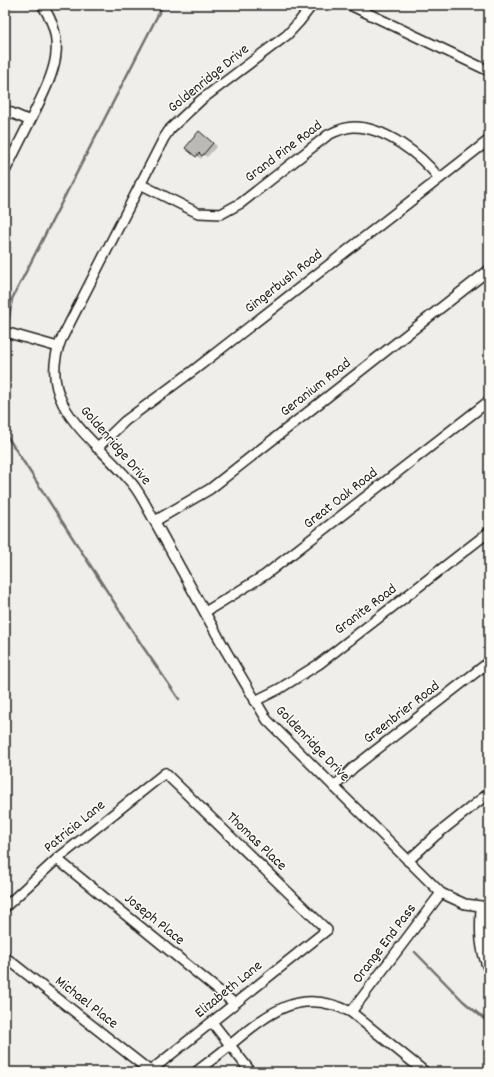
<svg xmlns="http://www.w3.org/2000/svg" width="494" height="1077" font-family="Dekko,sans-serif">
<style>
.shadow{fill:#0003}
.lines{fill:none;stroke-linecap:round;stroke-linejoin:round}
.stream{stroke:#706f6d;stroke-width:2.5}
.building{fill:#bbbab6;stroke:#1c1c1c}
.minor-casing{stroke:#1c1c1c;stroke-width:12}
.minor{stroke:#fdfcf7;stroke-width:9}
.labels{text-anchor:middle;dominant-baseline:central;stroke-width:3;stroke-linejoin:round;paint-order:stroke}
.street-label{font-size:15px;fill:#1c1c1c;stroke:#fdfcf7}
</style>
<rect width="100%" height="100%" fill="#f0eeea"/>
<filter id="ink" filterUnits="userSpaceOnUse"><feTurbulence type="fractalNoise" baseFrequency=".025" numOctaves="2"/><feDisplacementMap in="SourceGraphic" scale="8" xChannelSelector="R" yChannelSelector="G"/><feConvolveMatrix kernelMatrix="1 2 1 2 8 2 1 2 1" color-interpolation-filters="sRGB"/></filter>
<g filter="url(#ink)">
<polygon class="shadow" points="204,135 217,146 207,157 204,155 201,159 197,156"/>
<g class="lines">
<g class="stream">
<polyline points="7,330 12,299 163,5"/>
<polyline points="5,343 6,335"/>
<polyline points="5,433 143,647 179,699"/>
<polyline points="415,952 463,1001 489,1023"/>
</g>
</g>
<polygon class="building" points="199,131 213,143 202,156 199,153 196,157 185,148"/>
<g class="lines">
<g class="minor-casing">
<g id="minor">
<path d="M 312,5 L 299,22 L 287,35 L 201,100 L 170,129 L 164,138 L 61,340 C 35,405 94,438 129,480 C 135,486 139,493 143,500 L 226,651 L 267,720 L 441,893 L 465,904 L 489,907"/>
<polyline points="350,5 489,71"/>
<polyline points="5,110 30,121"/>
<path d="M 5,171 C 15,151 25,131 35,111 C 53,74 69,43 42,5"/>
<path d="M 140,184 L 198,213 L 221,214 L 241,203 L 328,135 C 336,131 345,127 354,127 C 385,127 421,155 439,178"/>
<polyline points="5,332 58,347"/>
<polyline points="97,448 125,421 194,370 489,140"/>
<polyline points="155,521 210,489 489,270"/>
<polyline points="205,612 265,575 489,401"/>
<polyline points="255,701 279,689 319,664 489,532"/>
<polyline points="334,787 353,768 489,662"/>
<polyline points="57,859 234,1003"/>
<polyline points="408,861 435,836 489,793"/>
<polyline points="5,907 57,859 165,773 327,930 149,1072"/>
<path d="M 481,907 C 480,930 479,949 489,970"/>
<polyline points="5,957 150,1071"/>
<polyline points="351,1012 441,893"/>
<polyline points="212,1022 251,1072"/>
<path d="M 196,1072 C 207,1063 219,1055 230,1045 C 269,1013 299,986 351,1012 L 425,1072"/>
</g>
</g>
<use href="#minor" class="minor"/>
</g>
</g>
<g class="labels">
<g class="street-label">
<text transform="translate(209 79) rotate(-39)">Goldenridge Drive</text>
<text transform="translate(284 152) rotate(-37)">Grand Pine Road</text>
<text transform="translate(284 282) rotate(-38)">Gingerbush Road</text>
<text transform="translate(316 388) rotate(-38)">Geranium Road</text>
<text transform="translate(115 446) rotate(49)">Goldenridge Drive</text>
<text transform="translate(341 499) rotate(-38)">Great Oak Road</text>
<text transform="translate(366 610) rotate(-37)">Granite Road</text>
<text transform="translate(402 713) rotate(-38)">Greenbrier Road</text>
<text transform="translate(312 744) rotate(46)">Goldenridge Drive</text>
<text transform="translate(75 827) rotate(-39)">Patricia Lane</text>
<text transform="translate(256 842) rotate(44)">Thomas Place</text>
<text transform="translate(154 920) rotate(39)">Joseph Place</text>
<text transform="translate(385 944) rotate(-53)">Orange End Pass</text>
<text transform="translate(229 990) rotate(-39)">Elizabeth Lane</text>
<text transform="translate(86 1003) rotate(38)">Michael Place</text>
</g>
</g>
<rect width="494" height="1077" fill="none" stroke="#fdfcf7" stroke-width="20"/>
<rect x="10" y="10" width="474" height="1057" fill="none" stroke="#1c1c1c" stroke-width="1.5" filter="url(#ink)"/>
</svg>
